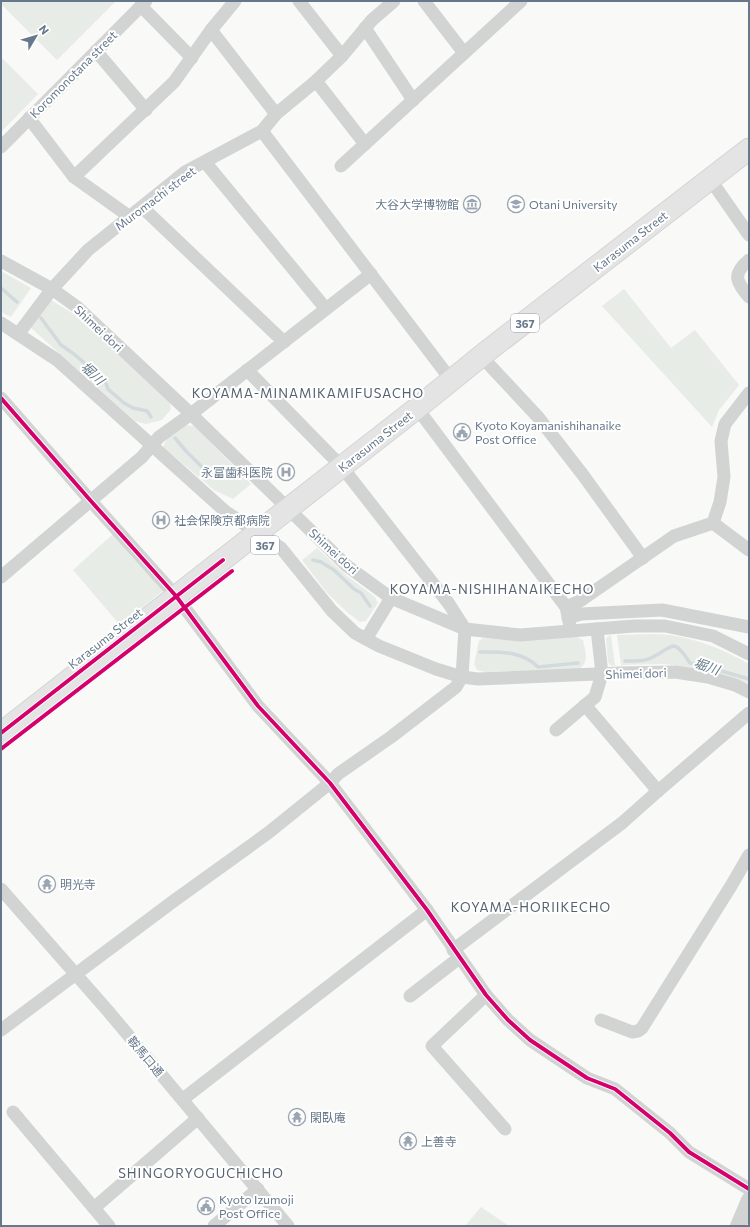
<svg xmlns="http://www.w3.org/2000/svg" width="750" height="1227" font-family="Commissioner,'Noto Sans JP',sans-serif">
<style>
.green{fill:#e8ece6}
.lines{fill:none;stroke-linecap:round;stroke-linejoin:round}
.stream{stroke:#d2dadd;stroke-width:3.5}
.trunk-casing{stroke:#d4d5d7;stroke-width:23}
.minor{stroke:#d2d3d3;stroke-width:13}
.tertiary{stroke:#d2d3d3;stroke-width:16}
.trunk{stroke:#e4e4e4;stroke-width:21}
.cycleway-casing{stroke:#fff;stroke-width:6}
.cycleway{stroke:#d6006c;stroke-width:4}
.labels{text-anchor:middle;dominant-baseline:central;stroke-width:4;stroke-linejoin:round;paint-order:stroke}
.shield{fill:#fff;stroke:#95a0ae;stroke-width:1}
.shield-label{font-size:11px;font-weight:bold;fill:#67788b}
.street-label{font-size:12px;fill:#67788b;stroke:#fff}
.poi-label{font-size:12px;fill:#67788b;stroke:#fff;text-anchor:start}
.water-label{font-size:13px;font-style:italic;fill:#637985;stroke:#fff}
.neighbourhood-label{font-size:13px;letter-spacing:1px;fill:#55626f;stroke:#fff}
</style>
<rect width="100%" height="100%" fill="#f9f9f8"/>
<g class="green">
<polygon points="1,1 116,1 57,60 1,4"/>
<polygon points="1,57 38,94 1,132"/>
<polygon points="1,271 31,288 11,317 1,312"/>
<polygon points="624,289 671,348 695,330 739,385 719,410 712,427 602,306"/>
<polygon points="51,300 72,313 91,329 170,402 171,409 162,420 146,424 135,421 30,327"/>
<polygon points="184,425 195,426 251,484 233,499 214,490 163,447 167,438"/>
<polygon points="113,534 164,590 120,625 73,570"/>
<polygon points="317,548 347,576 375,597 378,603 366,621 360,622 348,613 327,593 302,560"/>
<polygon points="611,635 615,666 610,665 608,662 606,639 607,637"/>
<path d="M 617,635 C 634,635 653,633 670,635 C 698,639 725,650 749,664 L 749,684 L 711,671 L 665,664 L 621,665 Z"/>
<path d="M 577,637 L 583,640 C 585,651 590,662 579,669 L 485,672 L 477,670 L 474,664 L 479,641 L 483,638 L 525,640 Z"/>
<polygon points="481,1207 509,1226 465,1226"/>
</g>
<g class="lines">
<g class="stream">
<polyline points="1,288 17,302"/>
<polyline points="41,318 61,345 74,354 105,381 108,389 124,403 133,408 147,411 151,417"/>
<polyline points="175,438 186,451 204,469 219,471 234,478"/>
<polyline points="313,560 321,562 334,570 354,589 361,593 370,606"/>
<path d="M 480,652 C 501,652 522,651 538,667 L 578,663"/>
<path d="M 625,661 C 633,661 643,662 651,658 C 673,648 672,635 690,663 L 711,668 L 749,679"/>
</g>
<g class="trunk-casing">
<polyline id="trunk" points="1,733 417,408 490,349 749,149"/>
</g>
<g class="minor">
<polyline points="299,1 342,56"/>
<polyline points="424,1 464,53"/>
<polyline points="141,6 192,58"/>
<polyline points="365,28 413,100"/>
<polyline points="211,30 276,114"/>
<polyline points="96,51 146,110"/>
<polyline points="316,81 365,144"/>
<polyline points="29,118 74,177 130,217"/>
<polyline points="262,131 445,372 452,380"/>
<polyline points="1,147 146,1"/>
<polyline points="205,162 326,309"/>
<polyline points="341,166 521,1"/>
<polyline points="74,177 174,82 211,30 235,1"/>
<polyline points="710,179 749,235"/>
<polyline points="143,208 284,342"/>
<path d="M 749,260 C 731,275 737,282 749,297"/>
<polyline points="1,261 52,289 77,307 191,414 347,566 391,598 465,629 520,635 634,626 665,626 713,636 749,654"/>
<polyline points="1,323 57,360 226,512 281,548 332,611 355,633 379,646 436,669 462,677 478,679 619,673 675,672 708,677 735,685 749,692"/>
<polyline points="19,333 52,289 88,250 185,172 262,131 276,114 316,81 342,56 372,20 394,1"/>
<polyline points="481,356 538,417 583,475 643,558"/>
<polyline points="1,398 90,500 176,596 258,706 330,783 427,910 486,995 508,1020 530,1040 587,1078 615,1089 670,1133 689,1152 749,1189"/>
<polyline points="417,408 566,607"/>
<polyline points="713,523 749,550"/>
<polyline points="1,577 142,457 159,437 191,414 371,274"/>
<polyline points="568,618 581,614 662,610 749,627"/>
<polyline points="571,631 566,607 580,601 674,536 713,523 720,502 724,477 721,441 725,424 749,393"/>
<polyline points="366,639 391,598"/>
<polyline points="585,705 658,791"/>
<polyline points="556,730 595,697 602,674 597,629"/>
<polyline points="1,889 108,1011 288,1226"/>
<polyline points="453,950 622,823 658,791 749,713"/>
<polyline points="486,995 432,1046 505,1129"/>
<polyline points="410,996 459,958"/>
<polyline points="601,1020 632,1032 638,1031 642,1028 731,886 749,855"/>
<polyline points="1,1030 175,900 268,833 330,783 338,774 391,737 456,687 462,677 465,629 449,604 342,467 247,370"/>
<polyline points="183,1099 427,910"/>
<polyline points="13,1112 109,1226"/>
<polyline points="94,1208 198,1118"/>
<polyline points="214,1226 258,1189"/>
</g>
<polyline class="tertiary" points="738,1226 749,1200"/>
<use href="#trunk" class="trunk"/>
<g class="cycleway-casing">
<g id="cycleway">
<polyline points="1,398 90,500 176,596 258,706 330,783 427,910 486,995 508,1020 530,1040 587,1078 615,1089 670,1133 689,1152 749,1189"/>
<polyline points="1,733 223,560"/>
<polyline points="1,749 232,571"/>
</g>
</g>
<use href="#cycleway" class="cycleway"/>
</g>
<defs>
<g id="museum-ring" transform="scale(0.9)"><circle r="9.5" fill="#fff" stroke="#9aa5b1" stroke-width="1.5"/><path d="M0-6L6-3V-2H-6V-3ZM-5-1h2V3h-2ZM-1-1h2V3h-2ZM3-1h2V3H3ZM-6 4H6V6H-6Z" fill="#9aa5b1"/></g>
<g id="university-ring" transform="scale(0.9)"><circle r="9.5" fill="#fff" stroke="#9aa5b1" stroke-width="1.5"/><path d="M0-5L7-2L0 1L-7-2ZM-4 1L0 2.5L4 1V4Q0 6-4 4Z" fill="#9aa5b1"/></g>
<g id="civic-ring" transform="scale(0.9)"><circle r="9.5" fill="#fff" stroke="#9aa5b1" stroke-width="1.5"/><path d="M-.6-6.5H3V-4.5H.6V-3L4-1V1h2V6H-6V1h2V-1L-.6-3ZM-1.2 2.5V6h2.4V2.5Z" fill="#9aa5b1"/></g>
<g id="hospital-ring" transform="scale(0.9)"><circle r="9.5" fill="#fff" stroke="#9aa5b1" stroke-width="1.5"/><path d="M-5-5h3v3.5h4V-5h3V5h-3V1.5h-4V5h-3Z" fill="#9aa5b1"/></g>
<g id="temple-ring" transform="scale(0.9)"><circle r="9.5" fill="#fff" stroke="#9aa5b1" stroke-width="1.5"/><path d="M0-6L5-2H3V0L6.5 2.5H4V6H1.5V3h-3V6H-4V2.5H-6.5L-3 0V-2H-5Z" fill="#9aa5b1"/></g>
</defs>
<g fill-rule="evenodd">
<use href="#museum-ring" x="472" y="204"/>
<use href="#university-ring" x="516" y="204"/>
<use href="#civic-ring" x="462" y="432"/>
<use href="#hospital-ring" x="286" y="472"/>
<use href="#hospital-ring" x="161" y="520"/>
<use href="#temple-ring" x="47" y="884"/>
<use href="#temple-ring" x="297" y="1117"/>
<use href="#temple-ring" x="408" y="1141"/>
<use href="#civic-ring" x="206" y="1206"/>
</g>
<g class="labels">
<g class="shield">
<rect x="511" y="314" width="28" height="18" rx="3"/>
<rect x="251" y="536" width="28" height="18" rx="3"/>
</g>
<g class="shield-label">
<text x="525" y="323">367</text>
<text x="265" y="545">367</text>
</g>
<g class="street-label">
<text transform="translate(73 74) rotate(-45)">Koromonotana street</text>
<text transform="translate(155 198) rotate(-37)">Muromachi street</text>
<text transform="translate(630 241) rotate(-38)">Karasuma Street</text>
<text transform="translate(99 328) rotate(43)">Shimei dori</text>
<text transform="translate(375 441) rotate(-38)">Karasuma Street</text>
<text transform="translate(334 551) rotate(42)">Shimei dori</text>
<text transform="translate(105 638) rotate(-38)">Karasuma Street</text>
<text transform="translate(636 673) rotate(-2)">Shimei dori</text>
<text transform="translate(146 1056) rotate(50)">鞍馬口通</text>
</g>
<g class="poi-label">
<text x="459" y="204" text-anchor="end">大谷大学博物館</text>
<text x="529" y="204">Otani University</text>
<text x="475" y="425">Kyoto Koyamanishihanaike<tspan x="475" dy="14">Post Office</tspan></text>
<text x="273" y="472" text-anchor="end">永富歯科医院</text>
<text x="174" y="520">社会保険京都病院</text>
<text x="60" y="884">明光寺</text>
<text x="310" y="1117">閑臥庵</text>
<text x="421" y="1141">上善寺</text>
<text x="219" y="1199">Kyoto Izumoji<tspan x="219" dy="14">Post Office</tspan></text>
</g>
<g class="water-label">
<text transform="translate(93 373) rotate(43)">堀川</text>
<text transform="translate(707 666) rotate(19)">堀川</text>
</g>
<g class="neighbourhood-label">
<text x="308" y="393">KOYAMA-MINAMIKAMIFUSACHO</text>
<text x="492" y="589">KOYAMA-NISHIHANAIKECHO</text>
<text x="531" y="907">KOYAMA-HORIIKECHO</text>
<text x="201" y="1173">SHINGORYOGUCHICHO</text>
</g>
</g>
<rect width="750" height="1227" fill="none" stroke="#67788b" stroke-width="4"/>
<g transform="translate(36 36) rotate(52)" stroke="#ffffff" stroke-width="3" paint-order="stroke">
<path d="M0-3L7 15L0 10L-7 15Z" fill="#67788b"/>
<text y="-6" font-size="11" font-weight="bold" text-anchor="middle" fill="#67788b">N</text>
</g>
</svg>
